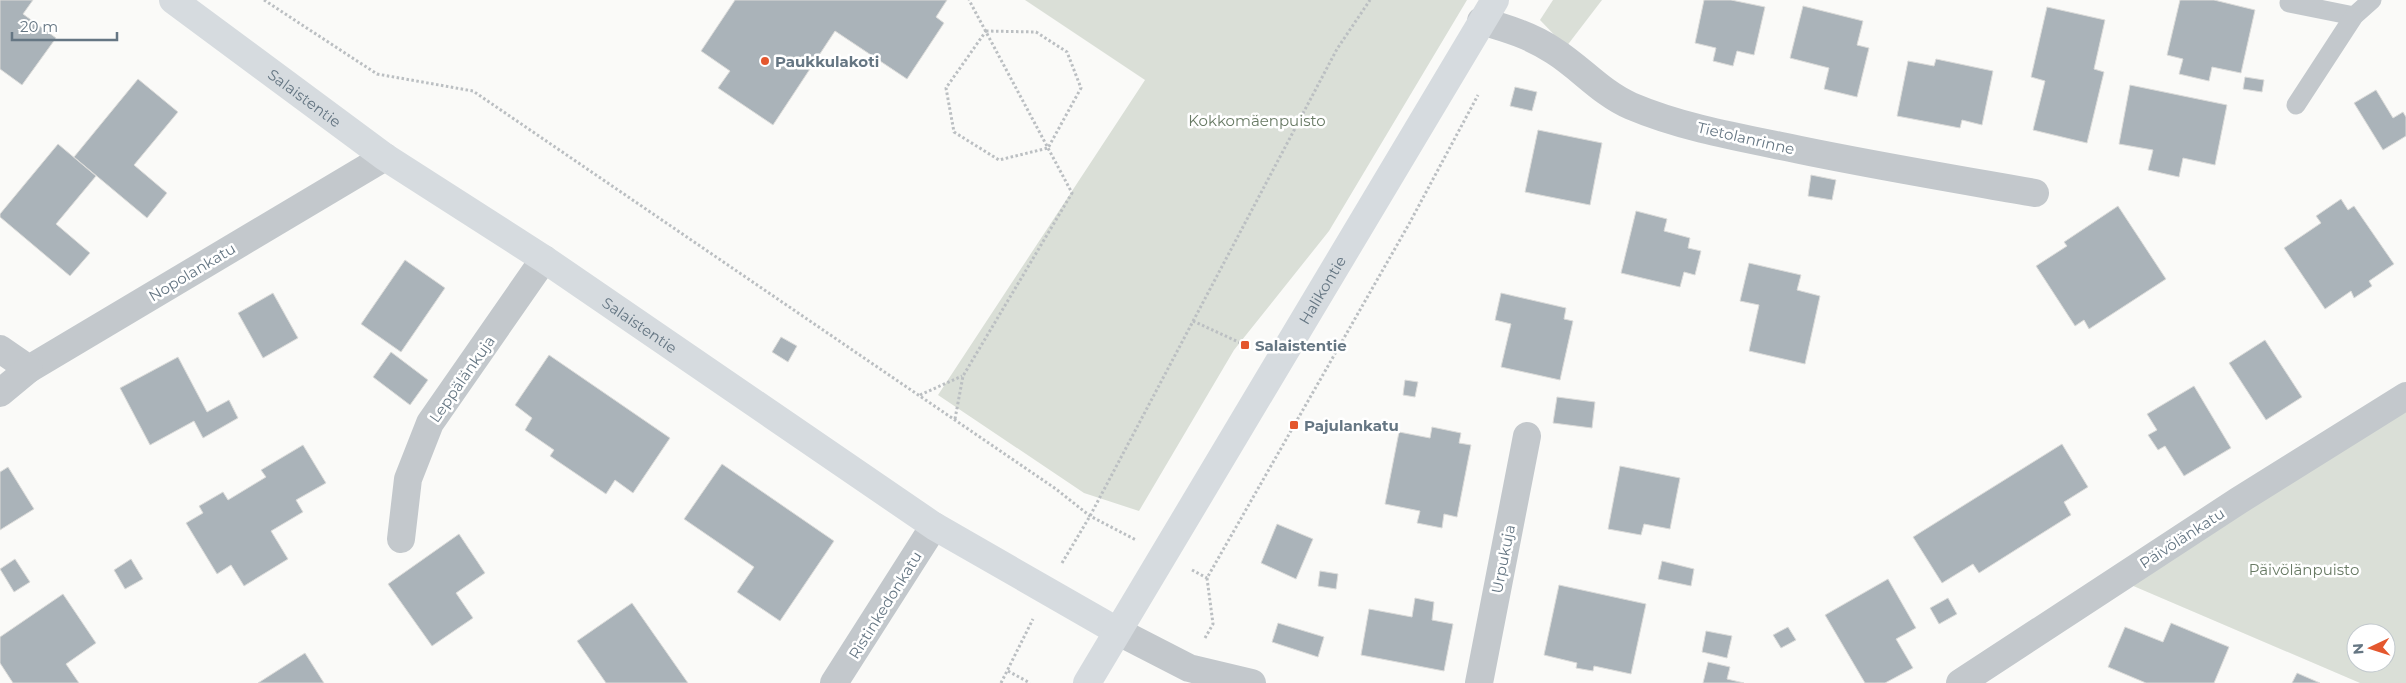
<svg xmlns="http://www.w3.org/2000/svg" width="2406" height="683" font-family="Montserrat,sans-serif">
<style>
.green{fill:#dadfd7;fill-rule:evenodd}
.building{fill:#aab3b9;stroke:#dcdcda}
.lines{fill:none;stroke-linecap:round;stroke-linejoin:round}
.path{stroke:#bbbfc2;stroke-width:3;stroke-dasharray:2.5 2.5;stroke-linecap:butt}
.lane{stroke:#c3c8cc;stroke-width:19}
.street{stroke:#c3c8cc;stroke-width:28}
.secondary{stroke:#d6dbdf;stroke-width:28}
.poi-dot{fill:#e4572e;stroke:#fff;stroke-width:2}
.labels{text-anchor:middle;dominant-baseline:central;stroke-width:5;stroke-linejoin:round;paint-order:stroke}
.poi-label{font-size:15px;font-weight:bold;fill:#657683;stroke:#fff;text-anchor:start}
.street-label{font-size:15px;fill:#657683;stroke:#fff}
.park-label{font-size:15px;fill:#687a64;stroke:#fff}
</style>
<rect width="100%" height="100%" fill="#fafaf8"/>
<g class="green">
<polygon points="1025,0 1467,0 1329,231 1234,350 1139,511 1084,493 938,395 1145,80"/>
<polygon points="1553,0 1602,0 1566,47 1540,20"/>
<path d="M 2406,409 L 2406,683 L 2360,683 L 2124,582 ZM 2356,633 L 2386,633 L 2386,663 L 2356,663 Z"/>
</g>
<g class="building">
<polygon points="0,0 33,0 23,14 56,38 22,85 0,69"/>
<polygon points="735,0 947,0 936,17 944,23 907,79 835,31 773,125 718,88 730,71 701,51"/>
<polygon points="1704,0 1731,0 1765,7 1754,55 1737,51 1733,66 1713,61 1716,48 1695,43"/>
<polygon points="2180,0 2214,0 2255,10 2241,73 2212,67 2209,81 2179,74 2183,59 2167,55"/>
<polygon points="1803,6 1863,21 1857,45 1869,48 1857,97 1824,89 1829,68 1790,58"/>
<polygon points="2047,7 2105,20 2094,69 2104,72 2087,143 2033,130 2045,81 2031,77"/>
<polygon points="1936,59 1993,71 1982,125 1962,120 1960,128 1897,116 1908,61 1934,66"/>
<polygon points="2245,77 2264,80 2262,92 2243,89"/>
<polygon points="138,79 178,112 134,165 167,193 147,218 74,157"/>
<polygon points="2130,85 2227,105 2215,165 2183,158 2179,177 2148,170 2153,150 2119,144"/>
<polygon points="1515,87 1537,92 1532,111 1510,106"/>
<polygon points="2376,90 2393,118 2403,112 2406,117 2406,136 2383,150 2354,103"/>
<polygon points="1538,130 1602,143 1590,205 1525,192"/>
<polygon points="58,144 96,176 56,224 90,253 70,276 0,217 0,214"/>
<polygon points="1811,175 1836,180 1832,200 1808,196"/>
<polygon points="2341,199 2348,210 2354,206 2394,264 2369,281 2372,286 2354,298 2351,291 2325,309 2284,248 2321,223 2316,216"/>
<polygon points="2118,206 2166,279 2089,329 2084,320 2075,326 2036,266 2067,246 2064,242"/>
<polygon points="1636,211 1667,219 1664,231 1690,238 1688,248 1701,251 1695,275 1684,272 1680,287 1621,273"/>
<polygon points="405,260 445,288 401,352 361,324"/>
<polygon points="1749,263 1801,275 1797,290 1820,296 1805,364 1749,351 1759,305 1740,301"/>
<polygon points="273,293 298,338 263,358 238,313"/>
<polygon points="1501,293 1566,308 1564,319 1573,321 1560,380 1501,367 1511,324 1495,320"/>
<polygon points="781,337 797,346 788,362 772,352"/>
<polygon points="2265,340 2302,397 2266,420 2229,363"/>
<polygon points="391,352 428,380 410,405 373,377"/>
<polygon points="549,355 670,438 633,493 615,480 606,494 550,456 554,450 525,430 532,418 515,405"/>
<polygon points="178,357 207,412 229,400 238,418 203,438 194,421 150,445 120,388"/>
<polygon points="1405,380 1418,382 1415,397 1403,395"/>
<polygon points="2194,386 2231,448 2184,476 2165,446 2158,450 2148,435 2157,430 2147,414"/>
<polygon points="1557,397 1595,402 1592,428 1553,423"/>
<polygon points="1432,427 1461,433 1459,443 1471,445 1457,517 1444,514 1442,528 1417,523 1420,511 1385,504 1399,432 1430,438"/>
<polygon points="2062,444 2088,487 2064,502 2071,515 1979,573 1973,564 1942,583 1913,537"/>
<polygon points="303,445 326,483 296,500 303,512 271,531 288,559 244,586 231,565 217,574 186,523 203,513 199,506 223,492 228,500 266,477 261,470"/>
<polygon points="722,464 834,541 780,621 737,592 754,567 684,519"/>
<polygon points="1620,466 1680,478 1670,529 1644,524 1641,535 1608,529"/>
<polygon points="8,467 34,509 0,530 0,472"/>
<polygon points="1277,524 1313,539 1296,579 1261,563"/>
<polygon points="459,534 485,573 456,593 473,618 432,646 388,584"/>
<polygon points="15,559 30,582 14,592 0,569"/>
<polygon points="131,559 143,579 125,589 114,570"/>
<polygon points="1662,561 1694,569 1691,586 1658,579"/>
<polygon points="1320,571 1338,574 1336,589 1318,586"/>
<polygon points="1888,579 1916,628 1896,639 1913,668 1885,683 1865,683 1825,615"/>
<polygon points="1559,585 1646,604 1631,674 1594,666 1593,671 1576,668 1577,663 1544,655"/>
<polygon points="63,594 96,643 66,664 79,683 13,683 0,663 0,637"/>
<polygon points="1415,598 1434,602 1432,620 1453,624 1444,671 1361,655 1369,609 1412,617"/>
<polygon points="1948,598 1957,614 1939,624 1930,608"/>
<polygon points="632,603 688,683 606,683 577,641"/>
<polygon points="1278,623 1324,637 1318,657 1272,642"/>
<polygon points="2171,623 2229,647 2214,683 2146,683 2108,667 2125,627 2163,642"/>
<polygon points="1788,627 1796,640 1781,648 1773,635"/>
<polygon points="1706,631 1732,636 1727,658 1702,652"/>
<polygon points="305,653 324,683 258,683"/>
<polygon points="1708,662 1730,667 1727,679 1744,683 1703,683"/>
<polygon points="2297,673 2320,683 2292,683"/>
</g>
<g class="lines">
<g class="path">
<polyline points="264,0 377,74 473,91 1056,489 1090,516 1136,540"/>
<polygon points="986,31 1036,32 1067,52 1081,88 1048,148 999,160 954,132 946,88"/>
<polyline points="1193,321 1245,345"/>
<polyline points="920,395 962,376"/>
<polyline points="955,419 963,376 1072,193 969,0"/>
<polyline points="1062,563 1090,516 1337,49 1370,0"/>
<polyline points="1192,570 1207,578"/>
<polyline points="1205,638 1213,624 1207,578 1409,224 1478,95"/>
<polyline points="1008,671 1030,683"/>
<polyline points="1001,683 1033,619"/>
</g>
<g class="lane">
<polyline points="2289,3 2354,16"/>
<polyline points="2296,105 2354,16 2372,0"/>
</g>
<g class="street">
<path d="M 1481,21 C 1506,28 1532,36 1554,51 C 1581,68 1601,93 1631,106 C 1678,126 1731,136 1781,146 C 1865,164 1950,178 2035,193"/>
<polyline points="0,349 29,369 385,157"/>
<polyline points="0,393 29,369"/>
<polyline points="401,539 408,479 430,423 544,259"/>
<polyline points="1117,631 1189,668 1252,683"/>
<polyline points="834,683 934,526"/>
<polyline points="1479,683 1527,436"/>
<polyline points="1960,683 2238,501 2406,396"/>
</g>
<g class="secondary">
<path id="s1" d="M 173,0 L 385,157 L 544,259 L 934,526 L 1117,631"/>
<path id="s2" d="M 1087,683 L 1495,0"/>
</g>
</g>
<g class="poi-dot">
<circle cx="765" cy="61" r="5"/>
<rect x="1240" y="340" width="10" height="10" rx="2.5"/>
<rect x="1289" y="420" width="10" height="10" rx="2.5"/>
</g>
<g class="labels">
<g class="poi-label">
<text x="775" y="61">Paukkulakoti</text>
<text x="1255" y="345">Salaistentie</text>
<text x="1304" y="425">Pajulankatu</text>
</g>
<g class="street-label">
<text stroke="none"><textPath href="#s1" startOffset="164">Salaistentie</textPath></text>
<text transform="translate(1746 138) rotate(13)">Tietolanrinne</text>
<text transform="translate(192 272) rotate(-31)">Nopolankatu</text>
<text stroke="none"><textPath href="#s2" startOffset="458">Halikontie</textPath></text>
<text stroke="none"><textPath href="#s1" startOffset="569">Salaistentie</textPath></text>
<text transform="translate(462 379) rotate(-55)">Leppälänkuja</text>
<text transform="translate(2182 538) rotate(-33)">Päivölänkatu</text>
<text transform="translate(1503 559) rotate(-79)">Urpukuja</text>
<text transform="translate(885 605) rotate(-58)">Ristinkedonkatu</text>
</g>
<g class="park-label">
<text x="1257" y="120">Kokkomäenpuisto</text>
<text x="2304" y="569">Päivölänpuisto</text>
</g>
</g>
<g transform="translate(2371 648) rotate(266)"><circle r="24" fill="#ffffff" stroke="#c1c8cd"/>
<path d="M0-4L9 19L0 12L-9 19Z" fill="#e4572e"/>
<text y="-8" font-size="14" font-weight="bold" text-anchor="middle" fill="#657683">N</text>
</g>
<path d="M12 32v8h105v-8" fill="none" stroke="#657683" stroke-width="2.5"/>
<text x="20" y="32" font-size="15" fill="#657683" stroke="#ffffff" stroke-width="4" paint-order="stroke">20 m</text>
</svg>
